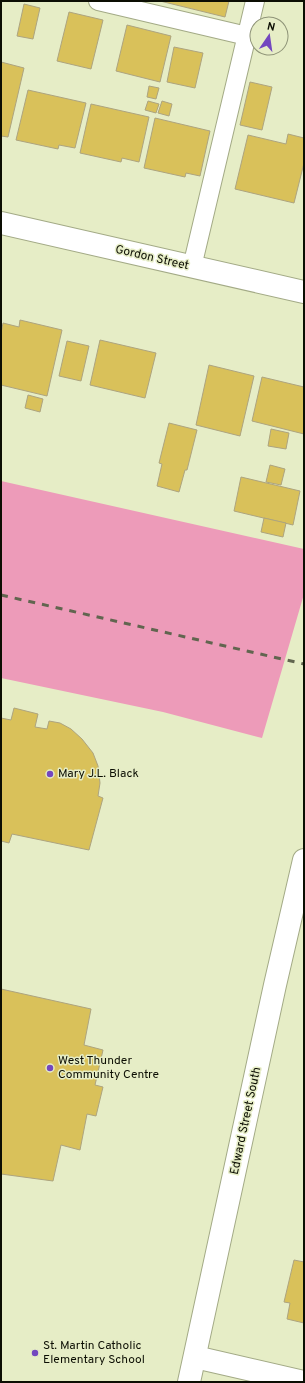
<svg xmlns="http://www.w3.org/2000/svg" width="305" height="1383" font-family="Overpass,sans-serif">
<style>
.green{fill:#ed9bb9}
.building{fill:#d9c15a;stroke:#ada47f}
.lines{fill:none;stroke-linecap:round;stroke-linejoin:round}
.service-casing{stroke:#a3aa86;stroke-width:20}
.minor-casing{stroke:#a3aa86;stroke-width:24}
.secondary-casing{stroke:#a3aa86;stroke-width:24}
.service{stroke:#fff;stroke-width:18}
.minor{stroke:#fff;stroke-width:22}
.secondary{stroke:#fff;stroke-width:22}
.rail{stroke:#61654f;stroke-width:3;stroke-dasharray:7 7;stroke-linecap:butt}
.poi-dot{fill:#7347bf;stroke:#e6edc6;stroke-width:1.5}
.labels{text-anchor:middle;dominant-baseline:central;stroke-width:3;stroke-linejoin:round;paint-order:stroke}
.street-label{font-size:12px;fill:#0c0e03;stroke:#e6edc6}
.poi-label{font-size:12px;fill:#0c0e03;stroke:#e6edc6;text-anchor:start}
</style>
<rect width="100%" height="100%" fill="#e6edc6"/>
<polygon class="green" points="1,481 304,549 304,594 262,738 163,712 1,678"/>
<g class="building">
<polygon points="160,1 229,1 225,17"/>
<polygon points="24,4 40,8 33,39 17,36"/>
<polygon points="69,12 103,20 91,69 57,61"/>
<polygon points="127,25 171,36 160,82 116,71"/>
<polygon points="174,47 203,53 195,88 167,82"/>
<polygon points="1,62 24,68 8,137 1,136"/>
<polygon points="250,82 272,87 262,130 240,125"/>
<polygon points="149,86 159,88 156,99 147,97"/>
<polygon points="28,90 86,103 75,148 59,145 58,149 16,140"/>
<polygon points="148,101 159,104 156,113 145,110"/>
<polygon points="162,101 172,104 169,116 158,113"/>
<polygon points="91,104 149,117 139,162 122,158 121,162 80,153"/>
<polygon points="155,118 210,131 200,176 186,173 185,177 144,168"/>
<polygon points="288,134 304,138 304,163 294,203 235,189 248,135 286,144"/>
<polygon points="20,320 62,330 47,396 1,385 1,333 3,323 19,327"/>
<polygon points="100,340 156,353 145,398 90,385"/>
<polygon points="67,341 89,346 81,381 59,376"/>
<polygon points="209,365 254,376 240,436 196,425"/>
<polygon points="262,377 304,387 304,434 252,421"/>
<polygon points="28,395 43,399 40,412 25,408"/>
<polygon points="169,423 197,430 187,470 185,470 179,492 157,486 162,464 159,463"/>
<polygon points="271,429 289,433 286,449 268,446"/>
<polygon points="270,465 285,469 281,485 266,482"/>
<polygon points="241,477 300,491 293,525 234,511"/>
<polygon points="264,518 286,523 283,537 261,532"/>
<polygon points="14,708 38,714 35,727 47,729 49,721 60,723 71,729 82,739 93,753 98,766 100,783 98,796 103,798 89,850 12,834 9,843 1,841 1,718 11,720"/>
<polygon points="1,989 91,1009 84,1045 103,1050 95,1085 103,1087 96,1116 87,1114 80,1150 61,1145 53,1181 1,1174"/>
<polygon points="294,1260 304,1262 304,1323 287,1319 290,1303 284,1302"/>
</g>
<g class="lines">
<g class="service-casing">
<g id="service">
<polyline points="98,1 247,36"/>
<polyline points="192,267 255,1"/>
</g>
</g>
<g class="minor-casing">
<g id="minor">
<polyline points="1,223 304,292"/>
<polyline points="195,1357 304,1382"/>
</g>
</g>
<g class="secondary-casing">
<polyline id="secondary" points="189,1382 275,985 304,860"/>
</g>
<use href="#service" class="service"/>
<use href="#minor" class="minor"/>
<use href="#secondary" class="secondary"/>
<polyline class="rail" points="1,595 304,664"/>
</g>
<g class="poi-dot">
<circle cx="50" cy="774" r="4"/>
<circle cx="50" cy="1068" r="4"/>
<circle cx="35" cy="1353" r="4"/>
</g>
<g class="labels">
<g class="street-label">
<text transform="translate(152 258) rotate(13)">Gordon Street</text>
<text transform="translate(246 1121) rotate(-78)">Edward Street South</text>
</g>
<g class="poi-label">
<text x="58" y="774">Mary J.L. Black</text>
<text x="58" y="1061">West Thunder<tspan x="58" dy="14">Community Centre</tspan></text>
<text x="43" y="1346">St. Martin Catholic<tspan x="43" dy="14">Elementary School</tspan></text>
</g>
</g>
<rect width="305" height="1383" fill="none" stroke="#0c0e03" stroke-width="4"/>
<g transform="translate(269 36) rotate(13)"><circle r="19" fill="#e6edc6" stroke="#8f9478"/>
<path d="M0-3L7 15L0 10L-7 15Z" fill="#7347bf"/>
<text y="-6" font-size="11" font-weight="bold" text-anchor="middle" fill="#0c0e03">N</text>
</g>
</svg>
